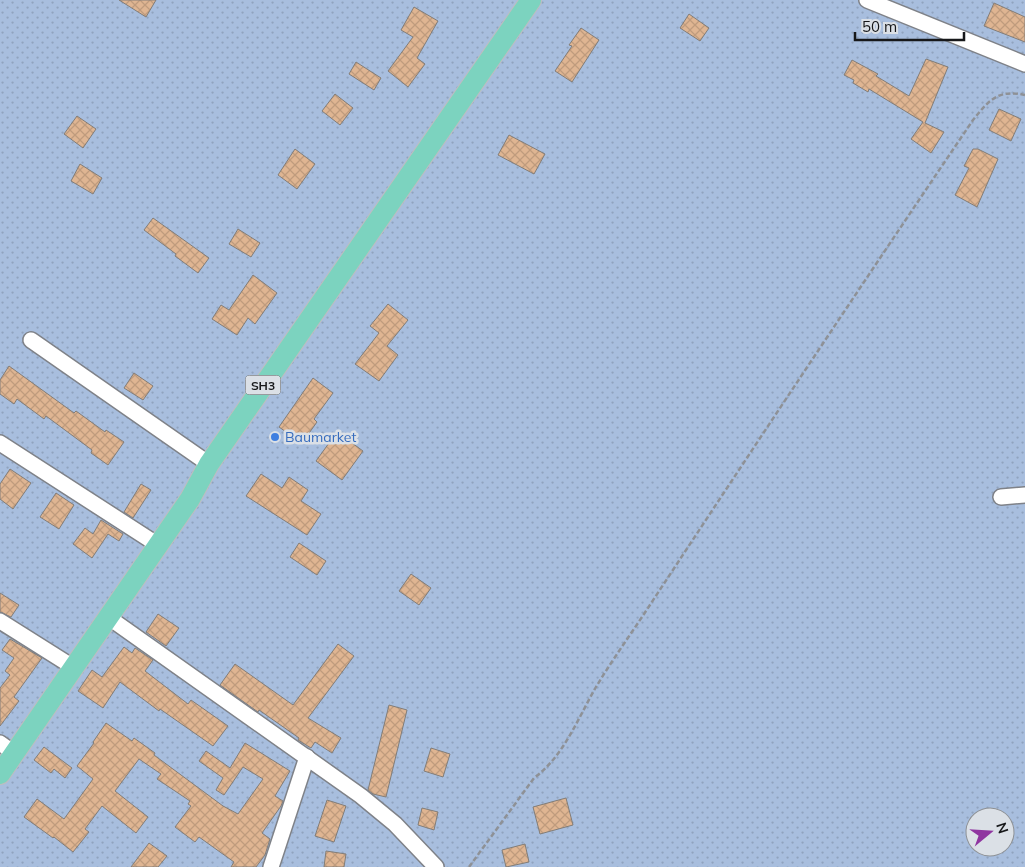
<svg xmlns="http://www.w3.org/2000/svg" width="1025" height="867" font-family="Mulish,sans-serif">
<style>
.park{fill:url(#park-dots);fill-rule:evenodd}
.building{fill:url(#building-cross-hatch);stroke:#827d78}
.lines{fill:none;stroke-linecap:round;stroke-linejoin:round}
.minor-casing{stroke:#7f8288;stroke-width:18}
.major-casing{stroke:#bebebf;stroke-width:22}
.path{stroke:#8e9196;stroke-width:2.5;stroke-dasharray:5 2.5;stroke-linecap:butt}
.minor{stroke:#fff;stroke-width:15}
.major{stroke:#7cd3bf;stroke-width:20}
.shop-dot{fill:#3f7fe0;stroke:#dbe0e6;stroke-width:2}
.labels{text-anchor:middle;dominant-baseline:central;stroke-width:5;stroke-linejoin:round;paint-order:stroke}
.shield{fill:#dbe0e6;stroke:#525457;stroke-width:1}
.shield-label{font-size:12px;font-weight:bold;fill:#17181a}
.shop-label{font-size:14px;fill:#366cbe;stroke:#dbe0e6;text-anchor:start}
</style>
<defs>
<pattern id="park-dots" width="8" height="8" patternUnits="userSpaceOnUse" patternTransform="scale(1.25)"><rect width="8" height="8" fill="#a8bede"/><path d="M2 2h.1M6 6h.1" fill="none" stroke="#90a3be" stroke-width="1.8" stroke-linecap="round"/></pattern>
<pattern id="building-cross-hatch" width="8" height="8" patternUnits="userSpaceOnUse" patternTransform="scale(1.25)"><rect width="8" height="8" fill="#dfb592"/><path d="M0 0l8 8M0 8l8-8" fill="none" stroke="#bf9b7d"/></pattern>
</defs>
<rect width="100%" height="100%" fill="#dbe0e6"/>
<path class="park" d="M 0,0 L 1025,0 L 1025,867 L 0,867 ZM 975,817 L 1005,817 L 1005,847 L 975,847 Z"/>
<g class="building">
<polygon points="119,0 156,0 146,17"/>
<polygon points="994,3 1025,17 1025,42 984,26"/>
<polygon points="414,7 438,21 417,58 425,64 408,87 388,71 413,37 401,30"/>
<polygon points="689,14 709,28 700,41 680,28"/>
<polygon points="581,28 599,40 572,82 555,71 572,46 569,45"/>
<polygon points="926,59 948,67 925,123 944,132 931,153 911,139 923,122 869,89 868,92 853,83 854,80 844,75 852,60 878,74 876,76 909,96"/>
<polygon points="356,62 381,78 374,90 349,74"/>
<polygon points="335,94 353,108 340,125 322,111"/>
<polygon points="999,109 1021,119 1011,141 989,130"/>
<polygon points="77,116 96,129 83,148 64,134"/>
<polygon points="509,135 545,154 534,174 498,155"/>
<polygon points="295,149 315,164 297,189 278,175"/>
<polygon points="973,149 978,149 998,159 977,207 955,195 969,168 964,166"/>
<polygon points="80,164 102,178 93,194 71,181"/>
<polygon points="153,218 209,258 198,273 175,256 176,254 144,230"/>
<polygon points="238,229 260,243 251,257 229,244"/>
<polygon points="253,275 277,293 255,324 248,318 237,335 212,319 221,305 229,310"/>
<polygon points="388,304 408,320 387,346 398,355 379,381 355,364 379,333 370,326"/>
<polygon points="9,366 74,413 76,411 105,432 106,430 124,442 108,465 91,453 92,450 46,416 44,419 17,399 14,404 0,394 0,380"/>
<polygon points="134,373 153,386 143,400 124,388"/>
<polygon points="313,378 333,393 314,419 317,422 302,443 279,427"/>
<polygon points="337,432 363,451 342,480 316,461"/>
<polygon points="10,469 31,483 13,509 0,499 0,484"/>
<polygon points="261,474 282,488 289,477 308,490 301,501 321,514 307,535 246,496"/>
<polygon points="141,484 151,490 133,518 124,512"/>
<polygon points="56,493 74,505 59,529 40,517"/>
<polygon points="101,520 123,534 119,541 108,534 92,558 73,544 85,528 93,534"/>
<polygon points="299,543 326,561 317,575 290,557"/>
<polygon points="411,574 431,588 419,605 399,591"/>
<polygon points="0,593 19,605 11,617 0,612"/>
<polygon points="158,614 179,628 166,646 146,632"/>
<polygon points="10,639 42,658 14,697 19,701 0,726 0,688 10,675 5,671 14,658 2,650"/>
<polygon points="338,644 354,656 308,718 341,738 332,753 315,742 311,748 298,740 299,738 259,710 258,712 220,685 235,664 293,705"/>
<polygon points="124,647 132,653 135,648 153,660 145,671 188,704 191,700 228,726 213,746 160,709 159,711 120,682 103,708 78,691 92,670 102,677"/>
<polygon points="389,705 407,710 386,797 373,794 368,790"/>
<polygon points="106,723 132,741 134,738 155,753 154,755 223,806 238,814 263,779 243,767 224,795 216,790 223,778 199,761 206,751 230,768 245,743 290,771 275,796 283,801 281,806 262,833 270,839 265,855 256,867 231,867 234,862 199,837 195,842 175,827 191,806 188,804 190,801 157,779 161,774 139,759 115,791 148,817 136,833 102,806 85,829 89,832 73,852 54,837 53,838 24,817 37,799 64,819 93,779 77,766 94,743 93,742"/>
<polygon points="44,747 72,768 65,778 54,769 51,773 34,760"/>
<polygon points="431,748 450,754 443,777 424,771"/>
<polygon points="566,798 573,825 540,834 533,807"/>
<polygon points="327,800 346,806 334,842 315,836"/>
<polygon points="422,808 438,812 434,830 418,825"/>
<polygon points="149,843 167,856 158,867 131,867"/>
<polygon points="525,844 529,862 506,867 502,850"/>
<polygon points="326,851 346,854 344,867 324,867"/>
</g>
<g class="lines">
<g class="minor-casing">
<g id="minor">
<polyline points="867,0 1025,64"/>
<polyline points="31,340 209,464"/>
<polyline points="0,443 158,545"/>
<polyline points="1001,497 1025,495"/>
<polyline points="108,617 361,796 395,824 436,867"/>
<polyline points="0,621 73,667"/>
<polyline points="0,743 14,753"/>
<polyline points="271,867 307,757"/>
</g>
</g>
<g class="major-casing">
<polyline id="major" points="0,774 190,499 209,464 531,0"/>
</g>
<path class="path" d="M 469,867 L 534,778 C 564,756 578,718 596,687 C 611,662 628,638 644,614 C 753,448 862,284 973,120 C 989,100 998,89 1025,95"/>
<use href="#minor" class="minor"/>
<use href="#major" class="major"/>
</g>
<circle class="shop-dot" cx="275" cy="437" r="5"/>
<g class="labels">
<rect class="shield" x="245.5" y="375.5" width="35" height="19" rx="4"/>
<g class="shield-label">
<text x="263" y="385">SH3</text>
</g>
<g class="shop-label">
<text x="285" y="437">Baumarket</text>
</g>
</g>
<g transform="translate(990 832) rotate(72)"><circle r="24" fill="#dbe0e6" stroke="#8d9094"/>
<path d="M0-4L9 19L0 12L-9 19Z" fill="#8f35a0"/>
<text y="-8" font-size="14" font-weight="bold" text-anchor="middle" fill="#17181a">N</text>
</g>
<path d="M855 32v8h109v-8" fill="none" stroke="#17181a" stroke-width="2.5"/>
<text x="862" y="32" font-size="15" fill="#17181a" stroke="#dbe0e6" stroke-width="4" paint-order="stroke">50 m</text>
</svg>
